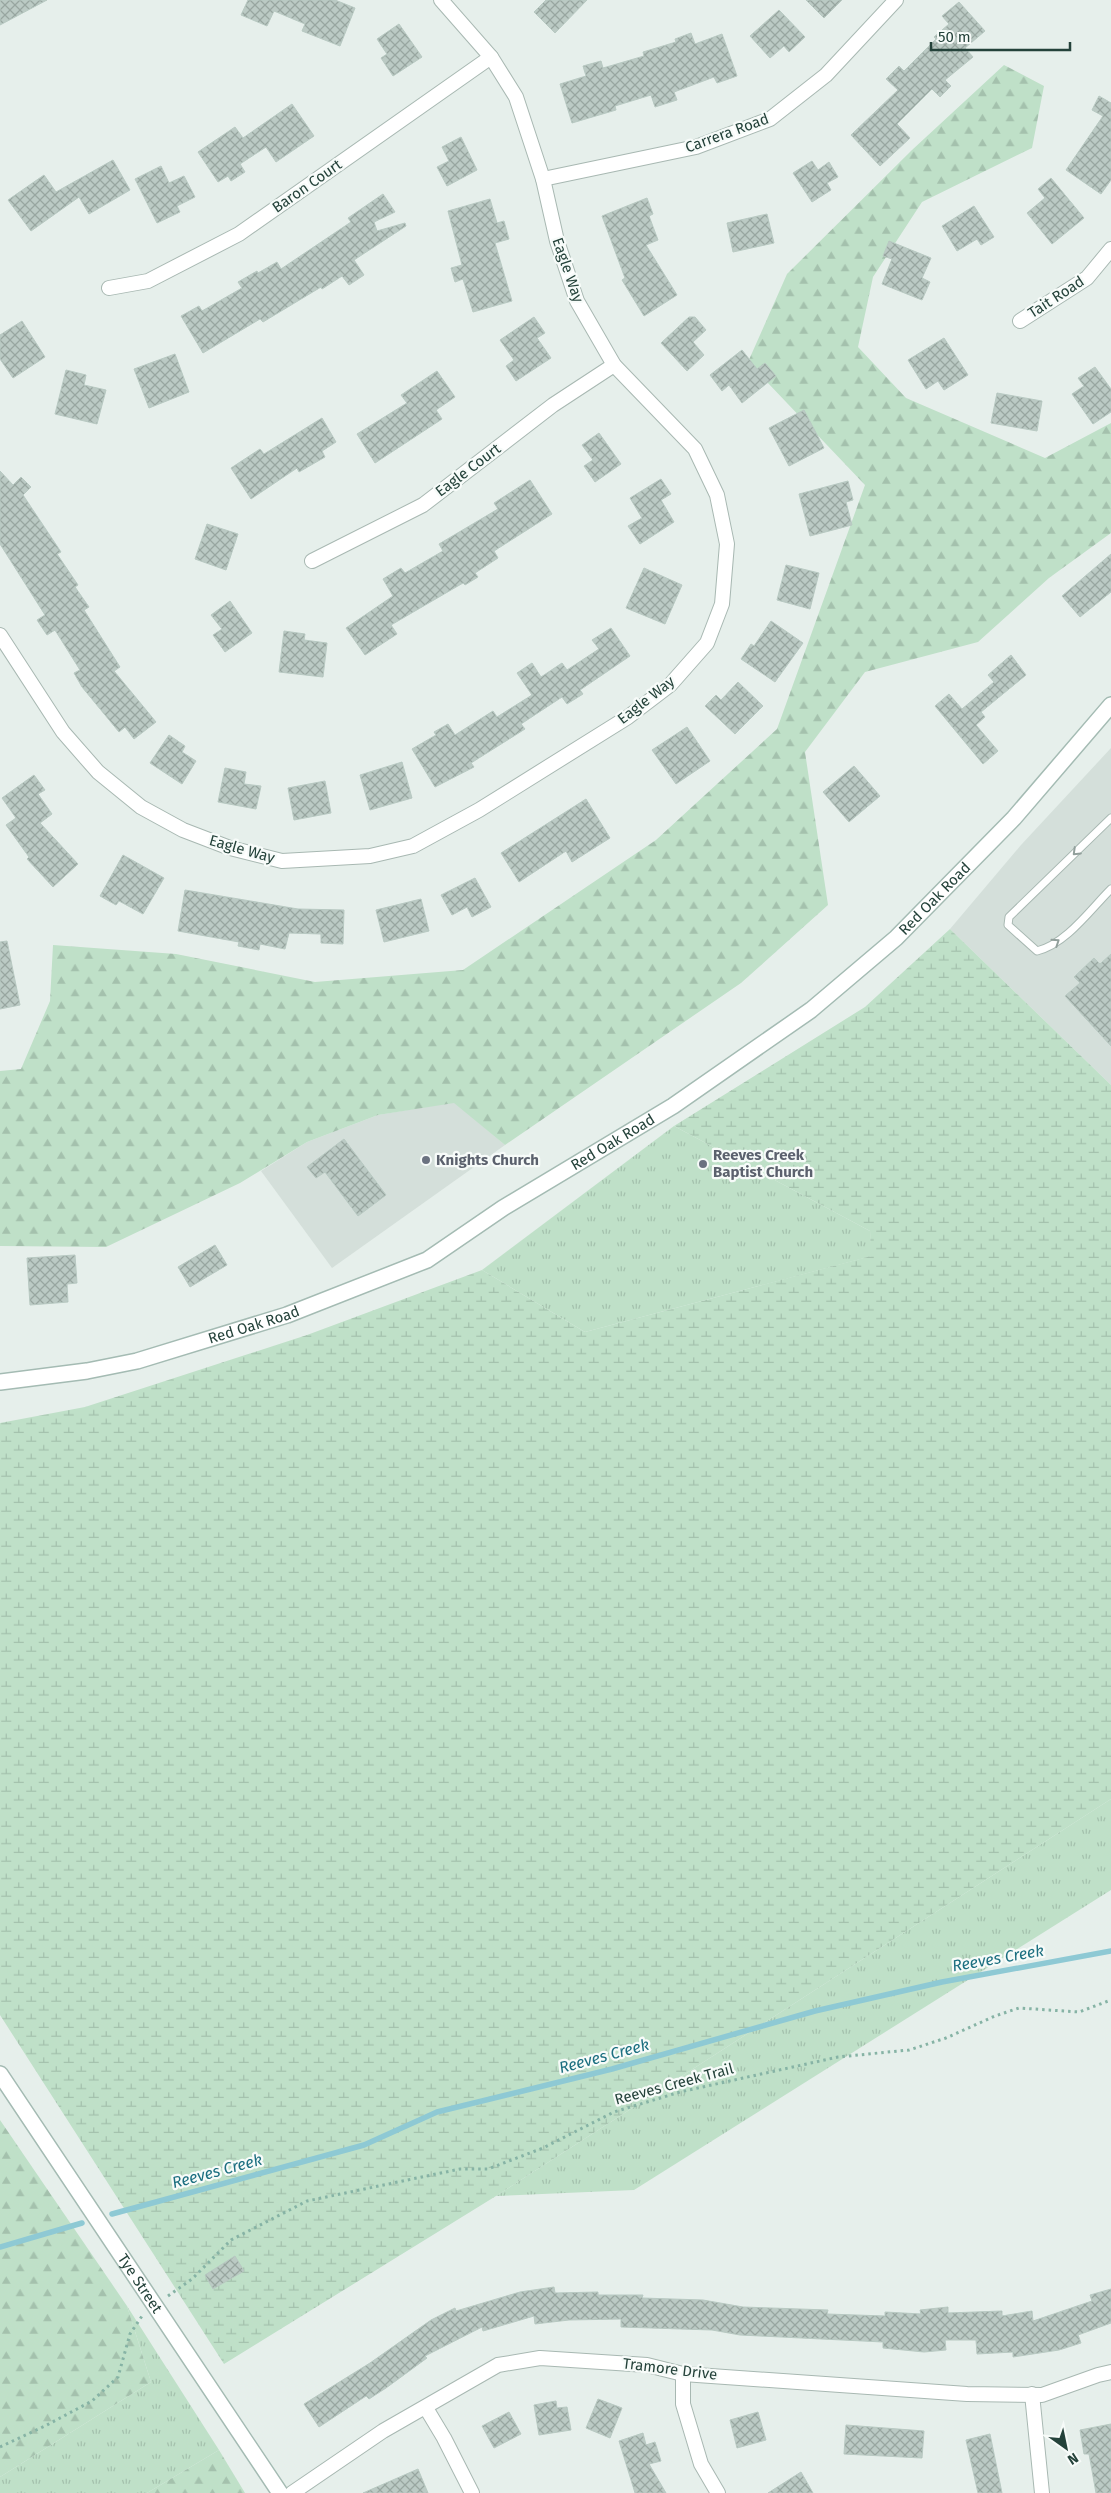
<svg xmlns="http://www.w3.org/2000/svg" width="1111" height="2493" font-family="'Fira Sans',sans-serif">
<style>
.built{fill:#d4dfda}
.grass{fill:url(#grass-tufts)}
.forest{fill:url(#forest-firs)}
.wetland{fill:url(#wetland-marsh)}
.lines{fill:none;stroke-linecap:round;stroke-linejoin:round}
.stream{stroke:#8ec9d4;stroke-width:5.5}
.building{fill:url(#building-cross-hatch);stroke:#b8c9c2}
.lane-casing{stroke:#a8b8b2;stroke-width:9}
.street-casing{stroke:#a8b8b2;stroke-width:16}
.secondary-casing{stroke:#a4bbb3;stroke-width:18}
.path{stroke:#86b3a5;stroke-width:3;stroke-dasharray:2.5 4;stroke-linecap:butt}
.lane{stroke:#fff;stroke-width:7}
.street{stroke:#fff;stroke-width:14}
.secondary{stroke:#fff;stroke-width:15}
.oneway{stroke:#92a09c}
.worship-dot{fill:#6b7280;stroke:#f7fbf9;stroke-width:2}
.labels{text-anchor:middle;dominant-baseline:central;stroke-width:4.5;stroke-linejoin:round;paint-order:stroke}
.street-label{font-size:15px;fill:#24423a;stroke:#f7fbf9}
.worship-label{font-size:15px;font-weight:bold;fill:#5b616d;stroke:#f7fbf9;text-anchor:start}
.water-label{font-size:16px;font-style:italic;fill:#1c6f80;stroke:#f7fbf9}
</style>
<defs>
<pattern id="grass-tufts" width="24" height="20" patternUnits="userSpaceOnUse" patternTransform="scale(1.25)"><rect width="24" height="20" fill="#bfe0c8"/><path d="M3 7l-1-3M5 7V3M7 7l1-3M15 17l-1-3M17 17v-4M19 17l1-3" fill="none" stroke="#a4c1ad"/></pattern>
<pattern id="forest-firs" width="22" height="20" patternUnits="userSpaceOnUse" patternTransform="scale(1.25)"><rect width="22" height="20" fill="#bfe0c8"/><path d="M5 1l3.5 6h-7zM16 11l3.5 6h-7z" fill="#a4c1ad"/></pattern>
<pattern id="wetland-marsh" width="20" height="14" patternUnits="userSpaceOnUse" patternTransform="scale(1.25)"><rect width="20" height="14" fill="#bfe0c8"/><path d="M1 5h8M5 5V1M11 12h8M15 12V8" fill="none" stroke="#a4c1ad"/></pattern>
<pattern id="building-cross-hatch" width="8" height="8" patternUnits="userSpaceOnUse" patternTransform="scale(1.25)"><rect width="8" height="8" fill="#bbcac4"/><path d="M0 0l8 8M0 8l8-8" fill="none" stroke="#98a6a0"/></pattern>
</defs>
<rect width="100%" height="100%" fill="#e6efeb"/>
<g class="built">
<polygon points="1111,748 1111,1085 950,929 1021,845"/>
<polygon points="454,1102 505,1145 332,1268 261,1171 307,1142 378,1115"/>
</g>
<g class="grass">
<polygon points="674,1126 870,1231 872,1256 585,1332 482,1270"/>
<polygon points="1111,1799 1111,1890 634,2190 496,2196"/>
<polygon points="127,2306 219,2450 147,2493 0,2493 0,2477 151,2382"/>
</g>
<g class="forest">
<polygon points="1004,65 1044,86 1032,148 922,202 873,277 858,347 906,398 1045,458 1111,423 1111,533 1049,578 978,642 865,672 805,752 828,905 741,983 505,1145 454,1103 378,1115 307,1142 240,1183 106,1247 0,1246 0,1071 21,1069 50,1001 53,945 176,954 315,982 463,970 656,840 777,729 865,485 748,362 787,274 912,150"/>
<polygon points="0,2120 127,2306 151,2382 0,2477"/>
<polygon points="219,2450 245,2493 147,2493"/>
</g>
<polygon class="wetland" points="950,929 1111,1085 1111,1799 496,2196 224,2364 0,2015 0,1423 85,1407 307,1335 482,1270 585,1332 871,1256 870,1231 674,1126 865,1007"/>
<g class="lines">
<g class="stream">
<polyline points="112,2214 364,2145 437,2112 612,2069 815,2011 942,1982 1111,1951"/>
<polyline points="0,2247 82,2223"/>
</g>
</g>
<g class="building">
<polygon points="0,0 47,0 0,25"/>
<polygon points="248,0 335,0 355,8 340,46 302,31 305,24 274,11 267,26 241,15"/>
<polygon points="546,0 587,0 555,33 534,12"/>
<polygon points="806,0 842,0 824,18"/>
<polygon points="959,2 985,31 965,48 973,57 945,80 951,86 940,97 932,89 897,124 910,138 880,166 851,135 898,90 886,79 899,66 904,71 936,39 934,37 949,24 942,16"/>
<polygon points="779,10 805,37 789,52 784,46 770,58 750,36"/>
<polygon points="399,24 422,57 393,76 381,58 387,54 377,39"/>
<polygon points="691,33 695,44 722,34 737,76 717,83 714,77 674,92 677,100 655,107 651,95 615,106 616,110 572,123 560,84 586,76 583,66 601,61 603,68 644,56 643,52 676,42 675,39"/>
<polygon points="1099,96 1111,103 1111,180 1101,194 1066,170 1103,116 1092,110"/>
<polygon points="292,104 314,136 276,162 266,147 240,164 245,172 231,181 228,176 218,182 198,152 235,127 243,138"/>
<polygon points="461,137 477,170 447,186 437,167 449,161 442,147"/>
<polygon points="113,160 130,190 89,214 79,197 31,231 8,200 44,175 56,192"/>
<polygon points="812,161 818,170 829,162 838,177 827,183 831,190 812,202 793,173"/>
<polygon points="161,166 169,183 184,176 195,197 177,206 180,212 157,223 135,179"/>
<polygon points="1051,178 1084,218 1052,244 1027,213 1045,198 1038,189"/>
<polygon points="383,194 395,212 374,222 377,231 405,223 406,226 354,260 364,275 349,285 342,276 322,289 321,287 263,322 260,319 203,353 181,316 199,306 202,311 242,288 238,282 257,271 258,273 277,262 281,269 351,222 348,218"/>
<polygon points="647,198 653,214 649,216 658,240 646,245 677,295 644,316 622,280 625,278 602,216"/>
<polygon points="490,199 497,223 504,221 509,239 495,243 512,301 473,312 463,279 455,282 451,268 462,265 448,211"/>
<polygon points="974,206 994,237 981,245 977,239 957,251 942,226"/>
<polygon points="767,214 774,243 733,252 727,223"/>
<polygon points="889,241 931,258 922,278 930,282 922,300 882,284 892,259 883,256"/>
<polygon points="534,317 545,333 537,338 551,358 516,381 506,366 514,360 500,340"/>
<polygon points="689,317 695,317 706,330 693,342 704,355 687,371 661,343"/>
<polygon points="22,321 45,357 13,378 0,359 0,335"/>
<polygon points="944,338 968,375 944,390 938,381 926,389 908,360"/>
<polygon points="742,350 757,369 765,363 776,376 742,403 729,385 722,391 710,375"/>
<polygon points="175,354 189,392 149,408 134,369"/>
<polygon points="1095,367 1111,389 1111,412 1093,424 1072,394 1084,386 1078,378"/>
<polygon points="66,370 86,375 84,385 106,390 97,424 55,414"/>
<polygon points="437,371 455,397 436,410 442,419 375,463 357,434 407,403 401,395"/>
<polygon points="997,393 1042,401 1037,431 991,423"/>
<polygon points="804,410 824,448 789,466 769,428"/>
<polygon points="322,418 336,442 322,451 325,457 299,472 297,468 251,499 231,468 260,449 264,454"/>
<polygon points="599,433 621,464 595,482 584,466 593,460 582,445"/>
<polygon points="0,471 13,485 21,477 31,487 23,495 61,552 57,554 78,585 75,587 89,607 84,610 120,667 114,671 156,722 134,739 125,727 119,732 82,687 74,673 80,670 55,630 47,635 37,620 45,615 0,544"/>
<polygon points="661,479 671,494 661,500 674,522 640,544 628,526 642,518 630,498"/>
<polygon points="530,480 552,514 494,551 498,558 475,573 478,577 465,585 463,583 391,625 397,634 365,655 346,628 393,596 383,579 401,568 405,573 443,551 439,544 498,509 494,503"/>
<polygon points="848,481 853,500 846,502 852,525 810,536 799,494"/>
<polygon points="207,524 238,534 226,570 195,559"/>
<polygon points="1111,554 1111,592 1080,617 1062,596"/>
<polygon points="786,565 819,573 810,609 777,600"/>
<polygon points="644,568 682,585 665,624 626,608"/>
<polygon points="230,601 252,633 225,652 213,635 222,629 211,615"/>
<polygon points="771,621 803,643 775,682 741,659 751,644 754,646"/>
<polygon points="611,628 630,656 580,690 583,694 567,704 562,697 521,724 525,729 471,763 474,767 435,787 412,749 436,735 434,732 448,724 455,735 493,711 497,717 532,695 517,673 532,663 541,677 562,663 567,670 599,649 592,640"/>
<polygon points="284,631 305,634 304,640 327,643 323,677 279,672"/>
<polygon points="1011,655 1026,675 981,712 985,717 976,725 998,751 983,764 935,706 949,694 962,709 994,682 988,675"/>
<polygon points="738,682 763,706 735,734 705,706 716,695 721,700"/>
<polygon points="687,727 710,761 676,784 652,750"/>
<polygon points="169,735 185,746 182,752 196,761 182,784 150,763"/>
<polygon points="402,762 412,798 370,810 360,775"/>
<polygon points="854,766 880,796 849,822 823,792"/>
<polygon points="225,768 246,772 244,784 261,786 256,809 218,802"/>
<polygon points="34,775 45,790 38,794 52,814 40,823 78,864 53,887 27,859 29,857 6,825 16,818 2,798"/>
<polygon points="325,781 331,813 294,820 288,788"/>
<polygon points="586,799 610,838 572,862 566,851 519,882 501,853"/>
<polygon points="123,855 164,878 143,914 119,901 116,905 100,896"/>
<polygon points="475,878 491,907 472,917 467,907 452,915 441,895"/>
<polygon points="185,890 298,909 344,910 343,944 321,943 321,934 289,933 285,949 260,944 259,950 238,946 239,942 178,931"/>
<polygon points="421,899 429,931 384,942 376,910"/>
<polygon points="7,941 20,1005 0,1009 0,942"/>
<polygon points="1111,954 1111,1046 1065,996 1080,983 1074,977 1094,958 1100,964"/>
<polygon points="344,1139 386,1195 358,1216 325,1172 316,1178 307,1167"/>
<polygon points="215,1245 227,1265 190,1287 178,1267"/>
<polygon points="75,1255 77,1283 67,1284 68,1302 30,1305 27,1258"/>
<polygon points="235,2256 244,2271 213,2289 205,2275"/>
<polygon points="554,2287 555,2293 598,2292 598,2295 643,2295 642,2298 703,2300 743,2307 828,2310 827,2314 885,2316 885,2312 921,2314 920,2310 948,2307 948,2313 1002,2311 1002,2316 1032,2311 1033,2321 1092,2301 1090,2295 1111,2289 1111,2323 1078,2335 1081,2343 1059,2350 1013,2357 1013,2352 977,2354 976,2340 945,2340 946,2350 924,2352 883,2348 883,2342 740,2335 712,2330 621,2327 621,2319 569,2320 535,2324 534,2316 483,2331 482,2327 425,2356 427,2358 386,2388 369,2399 366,2396 319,2427 304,2404 370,2363 431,2320 455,2308 456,2311 520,2292"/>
<polygon points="598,2399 622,2408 610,2438 586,2428"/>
<polygon points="556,2401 557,2408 567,2407 571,2430 539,2435 534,2405"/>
<polygon points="509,2412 521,2434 494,2448 482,2426"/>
<polygon points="758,2412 766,2440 737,2448 730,2420"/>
<polygon points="1111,2424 1111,2493 1096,2493 1089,2454 1084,2454 1080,2430"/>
<polygon points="846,2425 924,2431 922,2458 844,2454"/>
<polygon points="643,2433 646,2445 655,2442 661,2461 649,2464 666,2493 635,2493 619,2441"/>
<polygon points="990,2434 1002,2493 978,2493 966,2440"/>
<polygon points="418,2469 428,2493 363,2493"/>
<polygon points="801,2472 813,2493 768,2493"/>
</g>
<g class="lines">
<g class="lane-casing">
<path id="lane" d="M 1111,818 L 1009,917 L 1008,925 L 1037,951 C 1066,944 1090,910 1111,889"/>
</g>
<g class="street-casing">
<g id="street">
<polyline points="543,179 696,147 770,119 826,75 896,0"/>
<polyline points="109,288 148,281 239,234 491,57"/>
<polyline points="1020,321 1087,278 1111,249"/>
<polyline points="312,561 423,505 553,405 614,365"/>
<polyline points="0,635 63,732 98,772 141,807 183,830 230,848 282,861 370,856 413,846 479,810 628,717 670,685 707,643 722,604 727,544 717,495 695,449 614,365 577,301 557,241 543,179 516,97 491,57 441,0"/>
<polyline points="683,2374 683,2404 701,2464 718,2493"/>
<polyline points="1032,2394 1042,2493"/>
<polyline points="426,2408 444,2438 472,2493"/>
<polyline points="292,2493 383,2431 498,2365 540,2358 647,2365 683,2374 967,2394 1042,2395 1098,2375 1111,2372"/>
</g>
</g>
<g class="secondary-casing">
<g id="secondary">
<path id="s1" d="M 0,1382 L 87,1371 L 137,1361 L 287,1315 L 427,1260 L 503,1208 L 673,1106 L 811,1010 L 896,938 L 1014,818 L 1111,705"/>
<path id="s2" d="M 0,2074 L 280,2493"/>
</g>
</g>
<g class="path">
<polyline points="168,2296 192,2279 231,2240 307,2201 460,2169 488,2169 543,2148 614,2112 680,2092 838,2057 909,2050 946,2038 995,2016 1019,2008 1079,2012 1111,2000"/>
<polyline points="0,2447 45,2426 92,2401 118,2377 130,2334 142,2316"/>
</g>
<use href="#lane" class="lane"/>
<use href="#street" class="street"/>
<use href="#secondary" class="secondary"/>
</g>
<defs><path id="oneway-chevron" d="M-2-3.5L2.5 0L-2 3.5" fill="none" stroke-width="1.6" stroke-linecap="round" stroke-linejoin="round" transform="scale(1.25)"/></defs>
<g class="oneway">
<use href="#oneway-chevron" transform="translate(1076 852) rotate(136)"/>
<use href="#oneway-chevron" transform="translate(1056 942) rotate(-34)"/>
</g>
<g class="worship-dot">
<circle cx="426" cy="1160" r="5"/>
<circle cx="703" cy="1164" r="5"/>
</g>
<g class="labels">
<g class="street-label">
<text transform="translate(727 133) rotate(-20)">Carrera Road</text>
<text transform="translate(307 186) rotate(-35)">Baron Court</text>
<text transform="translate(568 270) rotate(71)">Eagle Way</text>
<text transform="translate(1056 297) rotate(-33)">Tait Road</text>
<text transform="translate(468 470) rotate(-37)">Eagle Court</text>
<text transform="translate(646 700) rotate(-38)">Eagle Way</text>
<text transform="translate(242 849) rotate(16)">Eagle Way</text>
<text stroke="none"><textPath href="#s1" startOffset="1071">Red Oak Road</textPath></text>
<text stroke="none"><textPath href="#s1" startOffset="666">Red Oak Road</textPath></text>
<text stroke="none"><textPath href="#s1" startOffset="261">Red Oak Road</textPath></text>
<text transform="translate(674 2084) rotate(-15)">Reeves Creek Trail</text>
<text stroke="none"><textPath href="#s2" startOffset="252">Tye Street</textPath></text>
<text transform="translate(670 2369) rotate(7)">Tramore Drive</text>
</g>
<g class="worship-label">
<text x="713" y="1155">Reeves Creek<tspan x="713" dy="17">Baptist Church</tspan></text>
<text x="436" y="1160">Knights Church</text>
</g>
<g class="water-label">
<text transform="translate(998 1958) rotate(-10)">Reeves Creek</text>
<text transform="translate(604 2056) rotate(-15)">Reeves Creek</text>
<text transform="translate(217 2171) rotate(-15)">Reeves Creek</text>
</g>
</g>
<g transform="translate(1066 2448) rotate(147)" stroke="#f7fbf9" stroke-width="4" paint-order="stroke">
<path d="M0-4L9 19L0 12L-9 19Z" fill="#24423a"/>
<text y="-8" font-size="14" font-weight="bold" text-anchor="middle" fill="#24423a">N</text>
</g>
<path d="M931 42v8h139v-8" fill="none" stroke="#24423a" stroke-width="2.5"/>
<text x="938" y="42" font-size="15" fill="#24423a" stroke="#f7fbf9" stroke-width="4" paint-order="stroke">50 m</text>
</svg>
